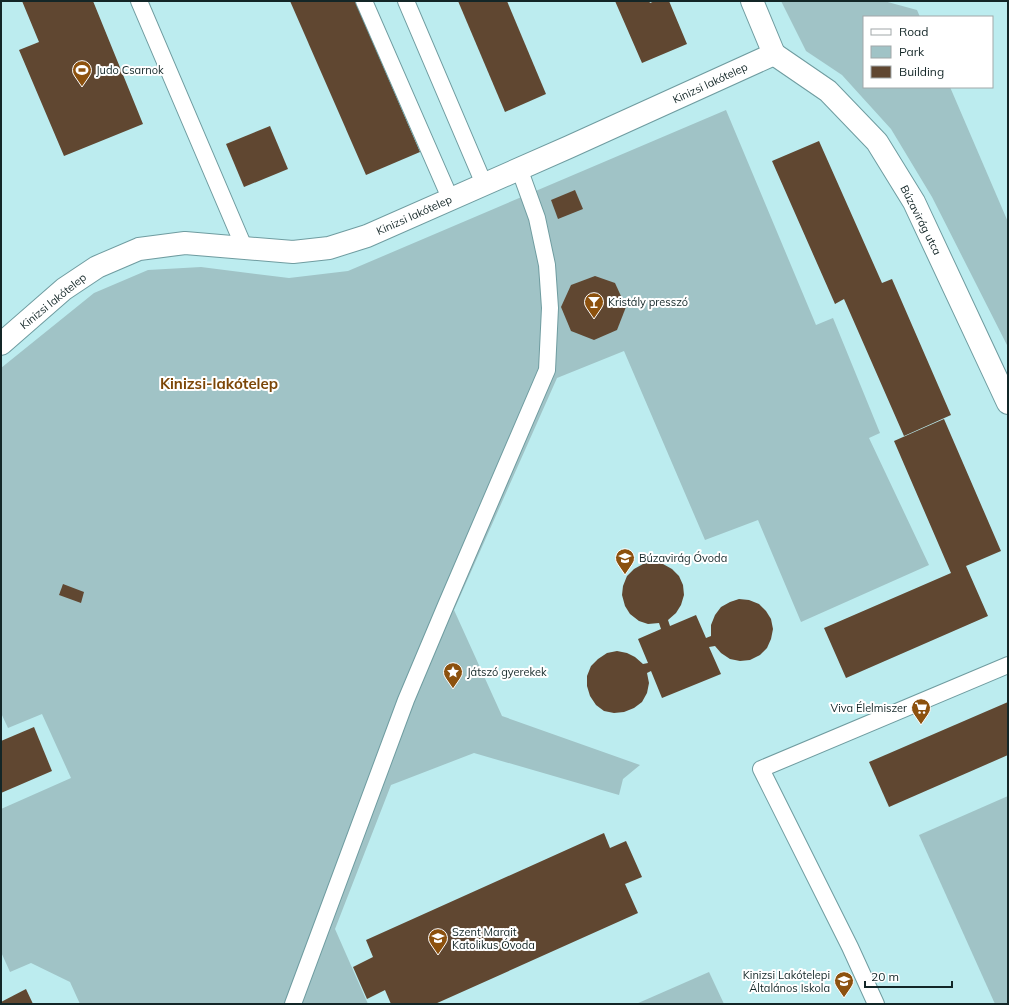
<svg xmlns="http://www.w3.org/2000/svg" width="1009" height="1005" font-family="Mulish,sans-serif">
<style>
.green{fill:#a0c3c6}
.building{fill:#604731}
.lines{fill:none;stroke-linecap:round;stroke-linejoin:round}
.lane-casing{stroke:#6f9ca0;stroke-width:18}
.street-casing{stroke:#6f9ca0;stroke-width:24}
.lane{stroke:#fff;stroke-width:16}
.street{stroke:#fff;stroke-width:22}
.labels{text-anchor:middle;dominant-baseline:central;stroke-width:4;stroke-linejoin:round;paint-order:stroke}
.poi-label{font-size:11px;fill:#132627;stroke:#fff;text-anchor:start}
.street-label{font-size:11px;fill:#132627;stroke:#fff}
.district-label{font-size:15px;font-weight:bold;fill:#7c4607;stroke:#fff}
</style>
<rect width="100%" height="100%" fill="#bcecef"/>
<g class="green">
<polygon points="781,1 884,1 917,10 920,17 864,17 864,87 950,87 1008,222 1008,347 932,197 891,129 842,75 806,51"/>
<polygon points="726,110 816,325 833,318 880,433 869,438 929,565 801,622 758,520 705,540 624,351 557,378 454,610 502,716 640,765 623,779 619,795 474,753 391,785 335,929 368,1004 80,1004 70,982 31,963 10,972 1,952 1,809 71,778 42,714 8,728 1,713 1,368 94,293 148,270 201,267 289,278 348,271"/>
<polygon points="1008,796 1008,1004 995,1004 919,835"/>
<polygon points="709,972 724,1004 636,1004"/>
</g>
<g class="building">
<polygon points="22,1 93,1 143,124 64,156 19,50 39,42"/>
<polygon points="290,1 355,1 420,152 366,175"/>
<polygon points="458,1 507,1 546,94 505,112"/>
<polygon points="615,1 649,1 650,3 655,1 669,1 687,44 642,63"/>
<polygon points="270,126 288,169 244,187 226,144"/>
<polygon points="819,141 882,283 892,279 951,415 904,436 844,299 835,304 772,161"/>
<polygon points="575,190 583,209 558,219 551,200"/>
<polygon points="595,276 615,283 626,307 617,330 594,340 571,331 561,307 571,285"/>
<polygon points="944,419 1001,551 966,566 988,616 846,678 824,628 951,573 894,441"/>
<polygon points="653,562 663,564 672,569 679,576 683,585 684,595 681,605 676,613 668,620 670,626 696,615 706,638 711,636 711,625 715,615 721,607 730,602 739,599 749,600 759,604 766,611 771,619 773,629 771,639 767,648 760,655 750,660 740,661 730,659 721,653 715,646 709,647 721,674 662,698 651,671 647,673 649,683 647,693 642,702 634,708 624,712 614,713 604,711 596,705 590,696 587,686 587,676 591,666 598,659 607,653 617,651 627,653 635,657 643,664 648,663 638,639 661,629 659,623 648,624 639,621 630,614 625,606 622,595 623,586 627,576 634,569 643,564"/>
<polygon points="63,584 84,592 81,603 59,595"/>
<polygon points="1008,702 1008,755 889,807 869,762"/>
<polygon points="34,727 52,771 1,793 1,741"/>
<polygon points="604,833 610,848 626,841 642,877 625,884 638,913 435,1004 391,1004 385,990 367,999 353,967 373,957 366,940"/>
<polygon points="26,989 33,1004 1,1004 1,1002"/>
</g>
<g class="lines">
<g class="lane-casing">
<g id="lane">
<polyline points="139,1 244,247"/>
<polyline points="364,1 450,198"/>
<polyline points="406,1 484,184"/>
<polyline points="293,1004 406,700 446,605 547,370 550,308 547,265 537,218 519,168"/>
<polyline points="876,1004 850,947 761,769 1008,665"/>
</g>
</g>
<g class="street-casing">
<g id="street">
<polyline points="752,1 774,54"/>
<polyline points="774,54 828,91 877,142 914,202 1008,403"/>
<polyline points="1,344 64,289 97,267 139,249 185,243 293,252 329,248 367,236 569,147 774,54"/>
</g>
</g>
<use href="#lane" class="lane"/>
<use href="#street" class="street"/>
</g>
<defs>
<g id="stadium-pin" transform="scale(1)"><path d="M0 17L-7.5 6A9.5 9.5 0 1 1 7.5 6Z" fill="#8c510e" stroke="#fff"/><path d="M0-5a6.5 5 0 1 0 0 10a6.5 5 0 1 0 0-10ZM-3.5-1.8h7v3.6h-7Z" fill="#fff"/></g>
<g id="bar-pin" transform="scale(1)"><path d="M0 17L-7.5 6A9.5 9.5 0 1 1 7.5 6Z" fill="#8c510e" stroke="#fff"/><path d="M-6-5H6L.8 .8V4.5H3.5V6h-7V4.5H-.8V.8Z" fill="#fff"/></g>
<g id="school-pin" transform="scale(1)"><path d="M0 17L-7.5 6A9.5 9.5 0 1 1 7.5 6Z" fill="#8c510e" stroke="#fff"/><path d="M0-5L7-2L0 1L-7-2ZM-4 1L0 2.5L4 1V4Q0 6-4 4Z" fill="#fff"/></g>
<g id="sight-pin" transform="scale(1)"><path d="M0 17L-7.5 6A9.5 9.5 0 1 1 7.5 6Z" fill="#8c510e" stroke="#fff"/><path d="M0-6L1.8-2.2L6-1.7L2.9 1.2L3.7 5.4L0 3.3L-3.7 5.4L-2.9 1.2L-6-1.7L-1.8-2.2Z" fill="#fff"/></g>
<g id="supermarket-pin" transform="scale(1)"><path d="M0 17L-7.5 6A9.5 9.5 0 1 1 7.5 6Z" fill="#8c510e" stroke="#fff"/><path d="M-6-5.5h2.5l.6 2H6L4.5 2H-2.5L-4.4-4H-6ZM-1.5 3.2a1.3 1.3 0 1 0 .1 0ZM3 3.2a1.3 1.3 0 1 0 .1 0Z" fill="#fff"/></g>
</defs>
<g fill-rule="evenodd">
<use href="#stadium-pin" x="82" y="70"/>
<use href="#bar-pin" x="594" y="302"/>
<use href="#school-pin" x="625" y="558"/>
<use href="#sight-pin" x="453" y="672"/>
<use href="#supermarket-pin" x="921" y="708"/>
<use href="#school-pin" x="438" y="938"/>
<use href="#school-pin" x="844" y="981"/>
</g>
<g class="labels">
<g class="poi-label">
<text x="96" y="70">Judo Csarnok</text>
<text x="608" y="302">Kristály presszó</text>
<text x="639" y="558">Búzavirág Óvoda</text>
<text x="467" y="672">Játszó gyerekek</text>
<text x="907" y="708" text-anchor="end">Viva Élelmiszer</text>
<text x="452" y="932">Szent Margit<tspan x="452" dy="13">Katolikus Óvoda</tspan></text>
<text x="830" y="975" text-anchor="end">Kinizsi Lakótelepi<tspan x="830" dy="13">Általános Iskola</tspan></text>
</g>
<g class="street-label">
<text transform="translate(710 83) rotate(-25)">Kinizsi lakótelep</text>
<text transform="translate(414 215) rotate(-24)">Kinizsi lakótelep</text>
<text transform="translate(921 220) rotate(63)">Búzavirág utca</text>
<text transform="translate(53 301) rotate(-39)">Kinizsi lakótelep</text>
</g>
<g class="district-label">
<text x="219" y="383">Kinizsi-lakótelep</text>
</g>
</g>
<rect width="1009" height="1005" fill="none" stroke="#132627" stroke-width="4"/>
<rect x="863" y="16" width="130" height="72" fill="#ffffff" stroke="#a1a8a9"/>
<rect x="871" y="29" width="20" height="6" fill="#ffffff" stroke="#a1a8a9"/>
<text x="899" y="36" font-size="12" fill="#132627">Road</text>
<rect x="871" y="46" width="20" height="12" fill="#a0c3c6" stroke="#a1a8a9"/>
<text x="899" y="56" font-size="12" fill="#132627">Park</text>
<rect x="871" y="66" width="20" height="12" fill="#604731" stroke="#a1a8a9"/>
<text x="899" y="76" font-size="12" fill="#132627">Building</text>
<path d="M865 981v6h87v-6" fill="none" stroke="#132627" stroke-width="2"/>
<text x="871" y="981" font-size="12" fill="#132627" stroke="#ffffff" stroke-width="3" paint-order="stroke">20 m</text>
</svg>
